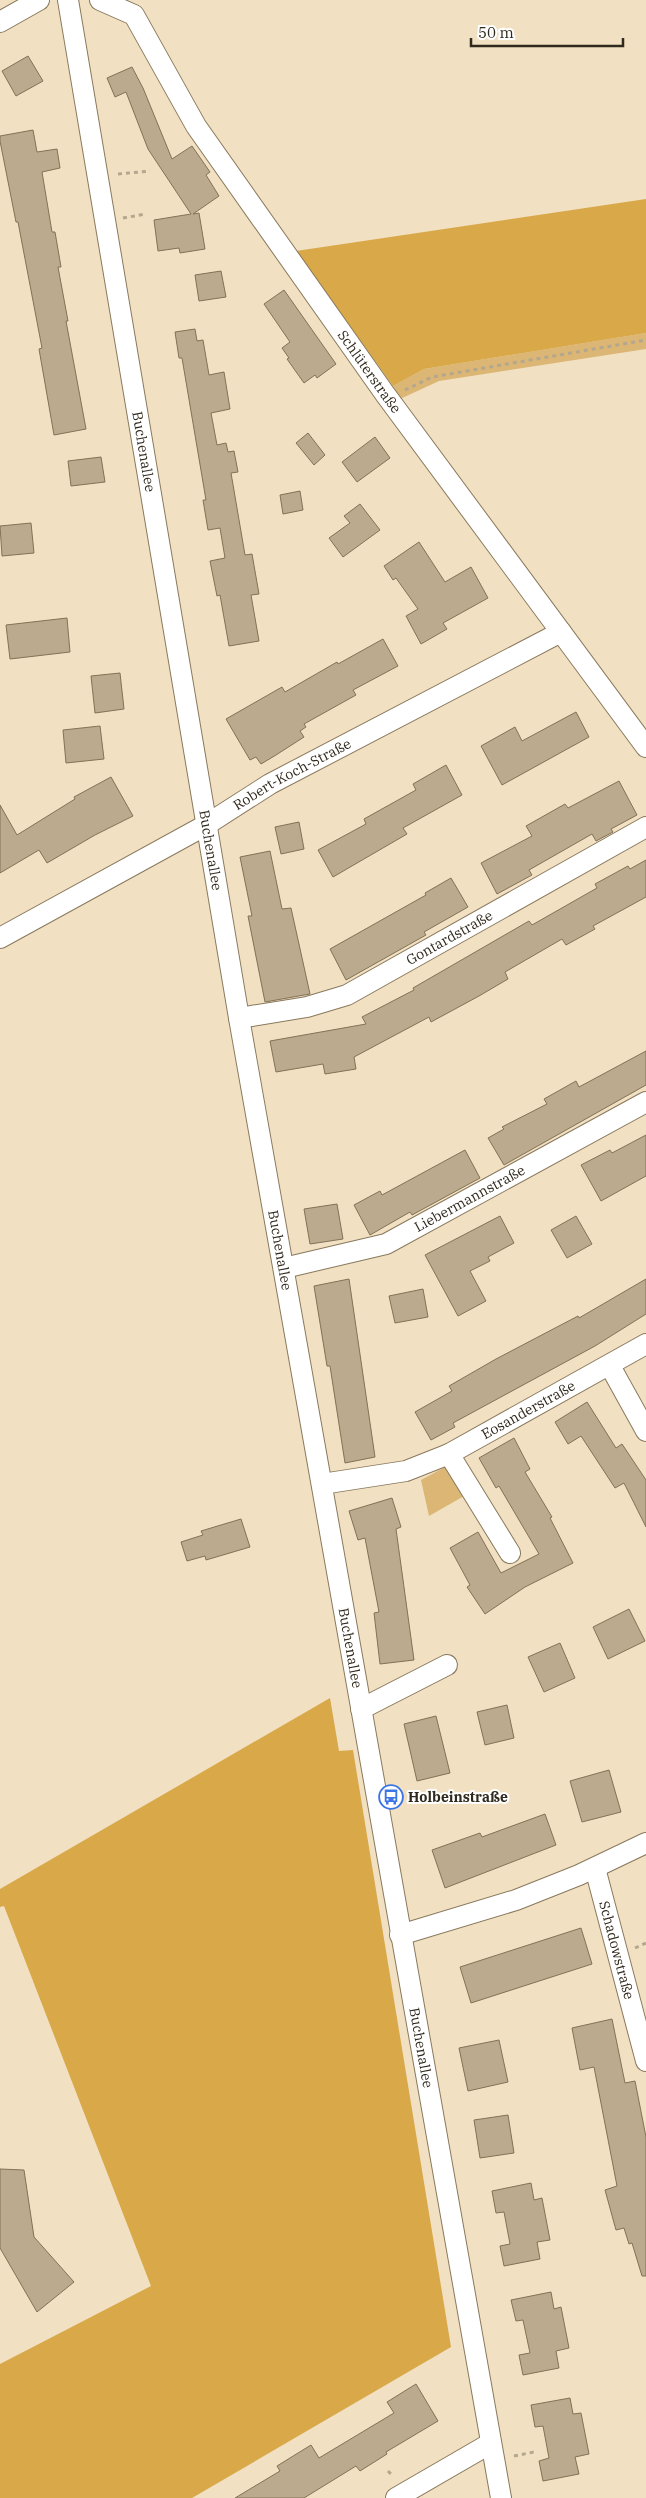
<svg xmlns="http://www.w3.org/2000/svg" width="646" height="2498" font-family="'IBM Plex Serif',serif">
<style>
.green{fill:#dbb674}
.forest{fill:#d8a849}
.building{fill:#bbaa8d;stroke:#827256}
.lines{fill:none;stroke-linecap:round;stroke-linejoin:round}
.minor-casing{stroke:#89795d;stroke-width:22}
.path{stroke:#b5a78e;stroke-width:3;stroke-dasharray:4 4;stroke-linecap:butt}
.minor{stroke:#fff;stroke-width:20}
.labels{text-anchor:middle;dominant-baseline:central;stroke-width:4;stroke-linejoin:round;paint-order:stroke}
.street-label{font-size:14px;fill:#30291d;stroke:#fff}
.poi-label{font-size:14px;font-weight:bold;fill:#30291d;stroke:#fff;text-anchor:start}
</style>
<rect width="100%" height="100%" fill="#f1e0c1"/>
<g class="green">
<polygon points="646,333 646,349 439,381 400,399 393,386 424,369"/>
<polygon points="447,1466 464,1496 429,1516 421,1480"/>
</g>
<g class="forest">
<polygon points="646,199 646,333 424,369 393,386 296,251"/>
<polygon points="330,1698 339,1751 353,1750 451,2347 192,2498 0,2498 0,2364 151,2286 4,1906 0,1907 0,1889"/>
</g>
<g class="building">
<polygon points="28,56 43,81 16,96 2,71"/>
<polygon points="132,67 143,88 172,159 192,146 210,172 206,175 219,196 193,214 199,213 205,249 180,253 179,248 158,251 154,220 191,214 148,149 126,92 115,97 107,78"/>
<polygon points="33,130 37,152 57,149 60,168 42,172 52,232 55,232 61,267 58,267 68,321 66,321 86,429 54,435 39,349 42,348 18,222 16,222 0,141 0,136"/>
<polygon points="221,271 226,297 199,301 195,275"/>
<polygon points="284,290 336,364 317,378 315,375 304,383 287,359 289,358 282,348 290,342 264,304"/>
<polygon points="195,329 197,341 203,340 209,375 224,372 230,409 211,413 217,445 226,443 228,452 234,451 238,472 231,473 245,555 252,554 259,594 251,595 259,641 229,646 220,595 217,596 210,561 225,558 220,528 208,530 203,500 206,500 182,358 179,358 175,332"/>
<polygon points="308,433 325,455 314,465 296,443"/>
<polygon points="375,437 390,458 357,482 342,462"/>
<polygon points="101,457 105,482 71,486 68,461"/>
<polygon points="300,491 303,510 283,514 280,495"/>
<polygon points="360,504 380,530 343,557 329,538 350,523 344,516"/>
<polygon points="31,523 34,553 2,556 0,526"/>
<polygon points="419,542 445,582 471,567 488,598 443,623 447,629 421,644 406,616 418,609 396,578 393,580 384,566"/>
<polygon points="67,618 70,652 10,659 6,625"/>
<polygon points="383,639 398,666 353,690 356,695 304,724 306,727 300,731 304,737 276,755 261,764 256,757 250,760 226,719 282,687 285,692 337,662 338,664"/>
<polygon points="120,673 124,709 95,713 91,676"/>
<polygon points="576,712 589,737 502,785 481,746 515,727 522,741"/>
<polygon points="100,726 104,759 66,763 63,730"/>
<polygon points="446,765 462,795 403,828 407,834 333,877 318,850 366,824 364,819 416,790 413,784"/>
<polygon points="111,777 133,816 95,835 47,863 39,850 0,873 0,805 17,835 75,799 74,797"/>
<polygon points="619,781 637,815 611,829 613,832 596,841 592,834 529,870 532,875 497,894 481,863 532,836 526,826 565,804 568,808"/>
<polygon points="299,822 304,849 281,854 275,827"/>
<polygon points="270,851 282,909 291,908 310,994 265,1002 248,916 252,916 240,857"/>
<polygon points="646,860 646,897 593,926 595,929 566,945 562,939 505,972 508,979 479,996 431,1022 429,1017 354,1057 356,1069 325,1074 323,1064 276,1072 270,1041 366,1024 362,1017 414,990 413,988 529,921 532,925 597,888 595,884 628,866 630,869"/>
<polygon points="451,878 468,907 424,932 426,935 346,980 330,949 426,895 425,893"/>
<polygon points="646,1051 646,1085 504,1165 488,1138 504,1129 502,1127 547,1104 544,1099 576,1081 579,1087"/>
<polygon points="646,1135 646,1176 601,1201 581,1165 610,1150 612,1153"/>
<polygon points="465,1150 480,1178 412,1215 410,1212 370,1235 354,1205 380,1191 382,1195"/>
<polygon points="337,1204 343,1239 310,1244 304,1209"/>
<polygon points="500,1216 514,1243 488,1257 490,1261 470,1271 486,1301 458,1316 425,1255"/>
<polygon points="576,1216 592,1244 567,1258 551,1230"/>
<polygon points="349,1279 375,1457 345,1463 330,1366 327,1366 314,1286"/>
<polygon points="646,1279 646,1314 595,1346 453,1423 455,1427 431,1440 415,1412 452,1391 449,1386 496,1359 578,1316 579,1318"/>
<polygon points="423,1289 428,1317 395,1323 389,1296"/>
<polygon points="587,1402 616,1448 622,1444 646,1480 646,1527 624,1483 615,1488 581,1436 568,1444 555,1422"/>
<polygon points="514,1438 530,1469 525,1472 552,1517 550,1518 573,1563 525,1587 485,1614 467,1587 470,1585 450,1548 478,1532 501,1573 539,1554 499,1486 496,1488 479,1458"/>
<polygon points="392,1498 401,1527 396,1529 414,1660 380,1664 374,1613 379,1612 365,1538 358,1540 349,1511"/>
<polygon points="241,1519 250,1547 206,1560 205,1556 187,1561 181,1542 203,1535 201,1531"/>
<polygon points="629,1609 645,1641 608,1659 593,1627"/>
<polygon points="560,1643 575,1678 544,1692 528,1657"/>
<polygon points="507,1705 514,1738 485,1745 477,1712"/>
<polygon points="436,1716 450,1773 417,1781 404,1724"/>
<polygon points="609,1770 621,1812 582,1822 570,1781"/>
<polygon points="545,1814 556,1845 445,1888 432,1850 480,1833 482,1837"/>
<polygon points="581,1928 592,1964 471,2003 460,1967"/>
<polygon points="612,2019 625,2083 635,2081 646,2137 646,2276 642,2276 632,2243 629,2244 624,2228 616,2230 605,2190 617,2186 594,2067 580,2070 572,2028"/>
<polygon points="499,2040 508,2082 468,2091 459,2048"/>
<polygon points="508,2115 514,2153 480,2158 474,2120"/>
<polygon points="0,2169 24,2170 34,2237 74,2282 37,2312 0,2248"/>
<polygon points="531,2183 534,2200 542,2198 550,2240 537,2242 540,2259 504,2266 500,2246 510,2244 504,2212 496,2213 492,2191"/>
<polygon points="551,2292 554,2309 561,2307 569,2348 556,2351 559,2368 523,2375 519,2355 530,2353 523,2320 516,2321 511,2300"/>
<polygon points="416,2384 438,2421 386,2452 387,2454 360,2471 356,2466 304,2498 235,2498 280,2471 277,2466 311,2445 319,2458 394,2413 387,2402"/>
<polygon points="570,2398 573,2414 581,2413 589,2454 575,2457 579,2474 543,2481 539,2461 549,2458 543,2426 535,2427 531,2405"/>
</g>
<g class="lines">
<g class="minor-casing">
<g id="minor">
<path id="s1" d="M 68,0 L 239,1018 L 501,2498"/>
<path id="s2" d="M 100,0 L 134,15 L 196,126 L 385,394 L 646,747"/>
<polyline points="0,22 39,0"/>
<path id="s3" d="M 0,938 L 206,825 L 270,784 L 561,632"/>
<path id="s4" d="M 239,1018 L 307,1007 L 347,995 L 646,827"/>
<path id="s5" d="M 284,1268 L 386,1244 L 646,1102"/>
<polyline points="610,1366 646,1431"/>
<polyline points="449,1454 510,1553"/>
<path id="s6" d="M 322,1484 L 406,1471 L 449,1454 L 646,1344"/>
<polyline points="361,1709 447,1665"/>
<path id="s7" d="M 595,1868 L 646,2061"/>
<polyline points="400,1935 516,1900 579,1875 646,1843"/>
<polyline points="396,2498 491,2443"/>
</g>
</g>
<g class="path">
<polyline points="118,174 150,171"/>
<polyline points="123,218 146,214"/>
<polyline points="405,390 432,377 646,340"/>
<polyline points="635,1948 646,1943"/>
<polyline points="514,2456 534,2452"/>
<polyline points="388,2471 393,2476"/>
</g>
<use href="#minor" class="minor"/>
</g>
<defs>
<g id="bus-ring" transform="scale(1.25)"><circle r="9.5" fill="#fff" stroke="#3c76e5" stroke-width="1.5"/><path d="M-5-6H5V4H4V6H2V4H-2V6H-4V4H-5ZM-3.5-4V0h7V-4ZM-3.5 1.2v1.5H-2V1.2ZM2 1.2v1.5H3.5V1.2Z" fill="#3c76e5"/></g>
</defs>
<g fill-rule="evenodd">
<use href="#bus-ring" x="391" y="1797"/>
</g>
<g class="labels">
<g class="street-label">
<text stroke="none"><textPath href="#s2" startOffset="465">Schlüterstraße</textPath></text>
<text stroke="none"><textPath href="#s1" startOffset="458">Buchenallee</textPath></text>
<text stroke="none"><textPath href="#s3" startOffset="335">Robert-Koch-Straße</textPath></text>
<text stroke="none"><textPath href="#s1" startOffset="862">Buchenallee</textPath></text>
<text stroke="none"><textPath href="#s4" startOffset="228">Gontardstraße</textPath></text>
<text stroke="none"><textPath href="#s5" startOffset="200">Liebermannstraße</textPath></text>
<text stroke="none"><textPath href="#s1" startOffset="1268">Buchenallee</textPath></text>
<text stroke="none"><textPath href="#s6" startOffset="222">Eosanderstraße</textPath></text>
<text stroke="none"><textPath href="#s1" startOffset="1672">Buchenallee</textPath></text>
<text stroke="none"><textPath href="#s7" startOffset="85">Schadowstraße</textPath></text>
<text stroke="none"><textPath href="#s1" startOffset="2078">Buchenallee</textPath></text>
</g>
<g class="poi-label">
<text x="408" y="1797">Holbeinstraße</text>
</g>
</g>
<path d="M471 38v8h152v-8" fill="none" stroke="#30291d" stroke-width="2.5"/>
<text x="478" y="38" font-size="15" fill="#30291d" stroke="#ffffff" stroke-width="4" paint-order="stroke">50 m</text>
</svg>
